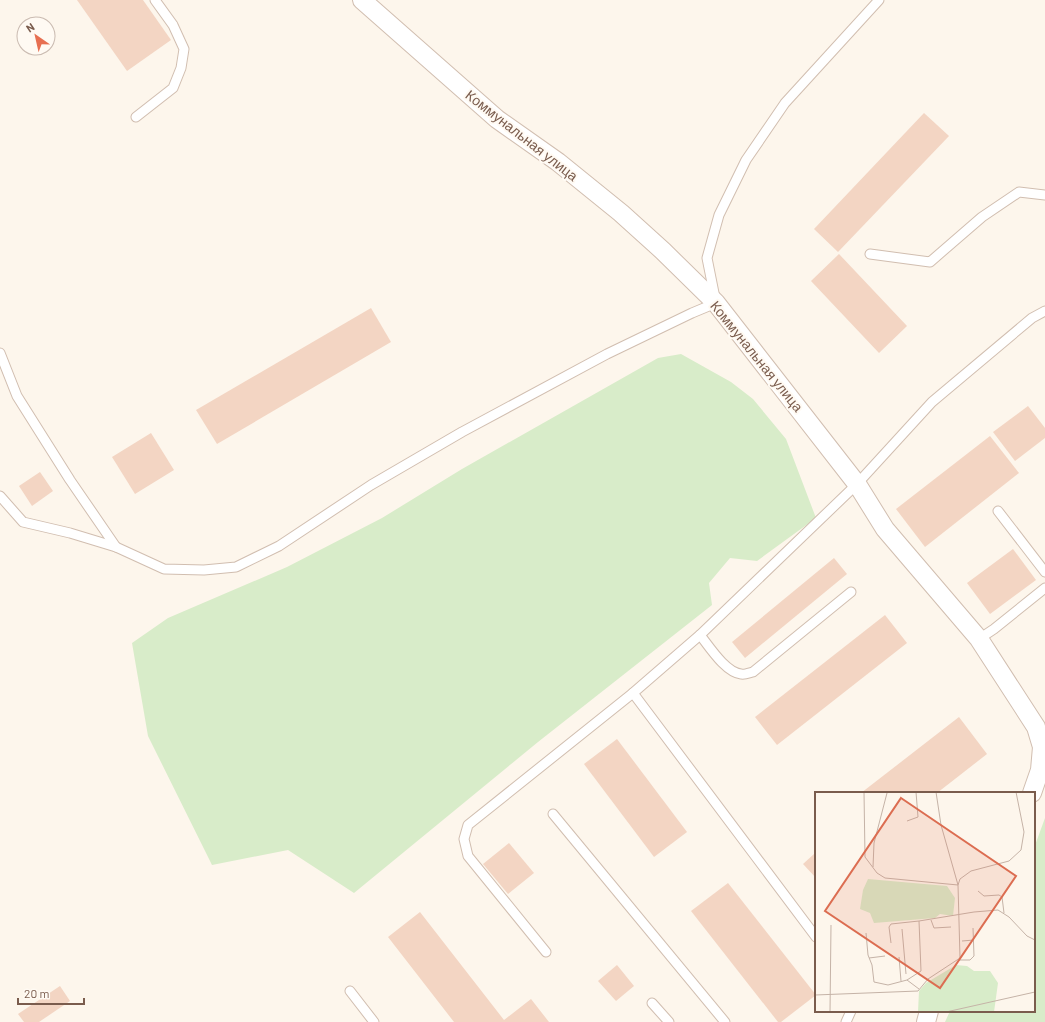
<svg xmlns="http://www.w3.org/2000/svg" width="1045" height="1022" font-family="Barlow,sans-serif">
<style>
.green{fill:#d8ecc9}
.building{fill:#f3d5c3}
.lines{fill:none;stroke-linecap:round;stroke-linejoin:round}
.service-casing{stroke:#d1beb0;stroke-width:11}
.minor-casing{stroke:#d1beb0;stroke-width:20}
.service{stroke:#fff;stroke-width:9}
.minor{stroke:#fff;stroke-width:18}
.labels{text-anchor:middle;dominant-baseline:central;stroke-width:4;stroke-linejoin:round;paint-order:stroke}
.street-label{font-size:14px;fill:#7a5c4d;stroke:#fffaf3}
.inset-road{fill:none;stroke:#c5b3a7;stroke-width:1}
.view{fill:#dc6d51;fill-opacity:0.15;stroke:#dc6d51;stroke-width:2}
.inset-edge{fill:none;stroke:#7a5c4d;stroke-width:2}
</style>
<rect width="100%" height="100%" fill="#fdf6ec"/>
<g class="green">
<polygon points="681,354 731,382 753,399 786,439 816,518 757,561 730,558 709,583 712,605 538,742 354,893 288,850 212,865 148,736 132,643 168,618 287,567 382,518 462,469 658,358"/>
<polygon points="1045,818 1045,1022 945,1022 950,1011 1034,1011 1034,848"/>
</g>
<g class="building">
<polygon points="77,0 143,0 171,40 127,71"/>
<polygon points="924,113 949,136 838,252 814,229"/>
<polygon points="839,254 907,326 879,353 811,281"/>
<polygon points="371,308 391,342 217,444 196,410"/>
<polygon points="1028,406 1045,428 1045,438 1015,461 993,432"/>
<polygon points="151,433 174,470 135,494 112,457"/>
<polygon points="990,436 1019,473 925,547 896,509"/>
<polygon points="40,472 53,491 32,506 19,486"/>
<polygon points="1013,549 1036,580 990,614 967,583"/>
<polygon points="834,558 847,574 745,658 732,642"/>
<polygon points="885,615 907,643 777,745 755,717"/>
<polygon points="959,717 987,754 937,793 861,793"/>
<polygon points="617,739 687,832 654,857 584,764"/>
<polygon points="509,843 534,873 508,894 483,864"/>
<polygon points="814,854 816,856 816,878 803,864"/>
<polygon points="728,883 816,995 781,1022 778,1022 691,911"/>
<polygon points="420,912 504,1020 531,999 549,1022 454,1022 388,937"/>
<polygon points="617,965 634,986 616,1001 598,981"/>
<polygon points="60,986 70,1001 39,1022 24,1022 18,1014"/>
</g>
<g class="lines">
<g class="service-casing">
<g id="service">
<polyline points="136,117 173,88 181,68 184,49 173,25 155,0"/>
<polyline points="870,254 930,262 982,217 1019,192 1045,195"/>
<polyline points="0,353 17,396 70,480 116,547"/>
<polyline points="0,496 23,522 70,533 116,547 164,569 204,570 236,567 279,546 371,485 462,432 607,354 692,313 716,303 707,258 719,215 746,160 785,103 879,0"/>
<polyline points="998,511 1045,572"/>
<path d="M 700,635 C 709,646 725,672 741,674 C 744,675 749,673 753,672 L 851,592"/>
<polyline points="979,639 994,629 1045,588"/>
<polyline points="553,814 725,1022"/>
<polyline points="816,937 633,693 700,635 857,484 932,402 1032,318 1045,311"/>
<polyline points="546,952 468,856 464,839 468,825 633,693"/>
<polyline points="350,991 374,1022"/>
<polyline points="652,1003 669,1022"/>
<polyline points="846,1022 851,1011"/>
</g>
</g>
<g class="minor-casing">
<g id="minor">
<polyline points="362,0 497,119 558,162 621,213 663,251 716,303 857,484 885,529 979,639 1036,727 1042,747 1040,770 1032,793"/>
<polyline points="926,1022 929,1011"/>
</g>
</g>
<use href="#service" class="service"/>
<use href="#minor" class="minor"/>
</g>
<g class="labels">
<g class="street-label">
<text transform="translate(522 135) rotate(38)">Коммунальная улица</text>
<text transform="translate(757 356) rotate(51)">Коммунальная улица</text>
</g>
</g>
<g transform="translate(815 792)">
<rect width="220" height="220" fill="#fdf6ec"/>
<path d="M 53,87 L 132,94 L 140,106 L 138,124 L 125,122 L 120,126 L 59,131 L 55,121 L 45,117 L 48,98 ZM 141,173 L 152,174 L 159,179 L 175,179 L 183,191 L 179,220 L 103,220 L 104,199 L 111,191 Z" fill="#d8ecc9"/>
<path class="inset-road" d="M 49,0 L 50,65 L 62,81 L 70,86 L 143,93 L 145,87 L 156,79 L 194,69 L 206,58 L 209,40 L 201,0M 92,29 L 103,25 L 101,0M 58,75 L 59,51 L 72,1M 163,99 L 169,104 L 184,103 L 187,105 L 189,121M 116,128 L 119,136 L 136,135M 87,137 L 91,182M 51,141 L 53,163 L 57,173 L 59,190 L 73,193 L 92,188 L 104,197M 147,149 L 159,148M 76,151 L 74,135 L 76,132 L 104,129M 84,165 L 86,189M 54,166 L 70,164M 144,168 L 155,168 L 159,164 L 158,136M 92,188 L 106,179 L 104,129 L 159,120 L 183,118 L 194,125 L 212,144 L 220,148M 0,203 L 103,199 L 113,187 L 145,166 L 143,93 L 126,33 L 121,0M 15,220 L 16,133M 131,220 L 220,200"/>
<path class="view" d="M 86,6 L 201,84 L 125,196 L 10,119 Z"/>
<rect width="220" height="220" class="inset-edge"/>
</g>
<g transform="translate(36 36) rotate(326)"><circle r="19" fill="#fffaf3" stroke="#cabbb1"/>
<path d="M0-3L7 15L0 10L-7 15Z" fill="#e76f51"/>
<text y="-6" font-size="11" font-weight="bold" text-anchor="middle" fill="#7a5c4d">N</text>
</g>
<path d="M18 998v6h66v-6" fill="none" stroke="#7a5c4d" stroke-width="2"/>
<text x="24" y="998" font-size="12" fill="#7a5c4d" stroke="#fffaf3" stroke-width="3" paint-order="stroke">20 m</text>
</svg>
